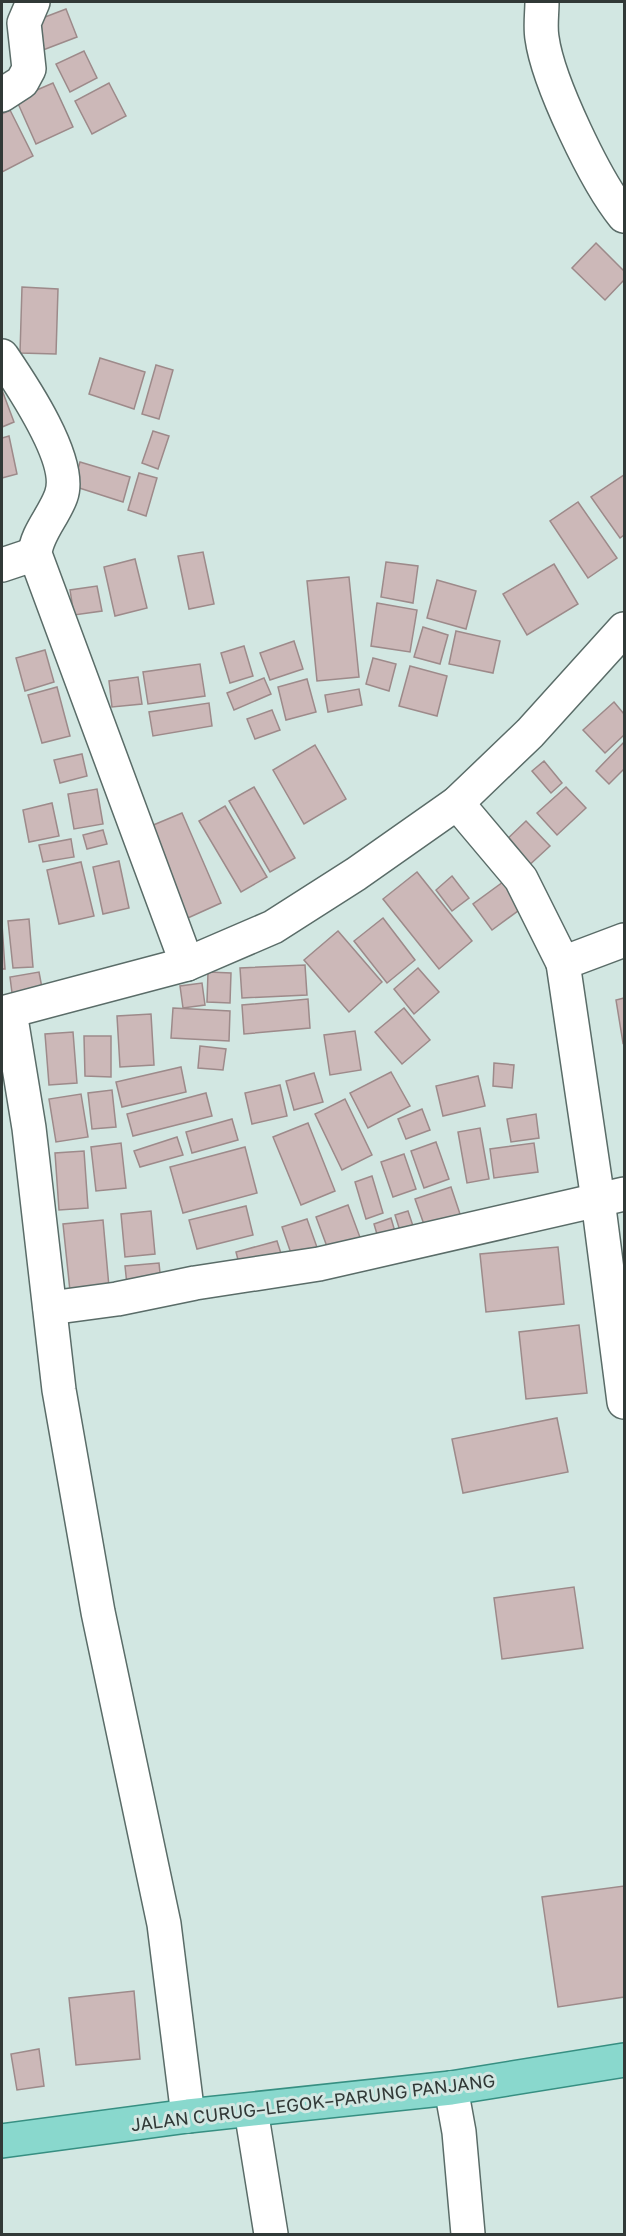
<svg xmlns="http://www.w3.org/2000/svg" width="626" height="2236" font-family="'Golos Text',sans-serif">
<style>
.building{fill:#ccb8b8;stroke:#9d8a8a;stroke-width:1.5}
.lines{fill:none;stroke-linecap:round;stroke-linejoin:round}
.street-casing{stroke:#5a6c68;stroke-width:36}
.primary-casing{stroke:#378f82;stroke-width:36}
.street{stroke:#fff;stroke-width:33}
.primary{stroke:#89d8cd;stroke-width:33}
.labels{text-anchor:middle;dominant-baseline:central;stroke-width:6;stroke-linejoin:round;paint-order:stroke}
.street-label{font-size:18px;fill:#313937;stroke:#d2e7e2}
</style>
<rect width="100%" height="100%" fill="#d2e7e2"/>
<g class="building">
<polygon points="66,9 77,37 43,50 32,22"/>
<polygon points="84,51 97,78 70,92 56,64"/>
<polygon points="53,83 73,127 36,144 16,99"/>
<polygon points="109,83 126,116 92,134 75,101"/>
<polygon points="10,110 33,156 2,172 2,114"/>
<polygon points="596,243 624,271 624,280 605,300 572,268"/>
<polygon points="22,287 58,289 56,354 20,353"/>
<polygon points="100,358 145,372 134,409 89,394"/>
<polygon points="156,365 173,370 159,419 142,414"/>
<polygon points="2,390 14,422 2,427"/>
<polygon points="153,431 169,436 158,469 142,463"/>
<polygon points="9,436 17,474 2,478 2,438"/>
<polygon points="80,462 130,477 123,502 73,486"/>
<polygon points="139,473 157,478 146,516 128,510"/>
<polygon points="624,475 624,535 620,538 591,497"/>
<polygon points="578,502 617,558 588,578 550,521"/>
<polygon points="203,552 214,604 189,609 178,556"/>
<polygon points="135,559 147,608 115,616 104,567"/>
<polygon points="386,562 418,566 413,603 381,597"/>
<polygon points="554,564 578,604 527,635 503,594"/>
<polygon points="349,577 359,677 317,681 307,581"/>
<polygon points="437,580 476,591 466,629 427,618"/>
<polygon points="97,586 102,611 74,615 70,590"/>
<polygon points="377,603 417,610 410,652 371,646"/>
<polygon points="423,627 448,635 440,664 414,657"/>
<polygon points="456,631 500,641 493,673 449,664"/>
<polygon points="294,641 303,669 270,680 260,653"/>
<polygon points="244,646 253,676 230,683 221,653"/>
<polygon points="45,650 54,682 25,691 16,658"/>
<polygon points="373,658 396,664 389,691 366,684"/>
<polygon points="200,664 205,696 148,704 143,672"/>
<polygon points="410,666 447,676 437,716 399,706"/>
<polygon points="138,677 142,704 112,707 109,681"/>
<polygon points="264,678 271,694 234,710 227,693"/>
<polygon points="307,679 316,712 286,720 278,687"/>
<polygon points="57,687 70,736 42,743 28,695"/>
<polygon points="359,689 362,705 328,712 325,695"/>
<polygon points="614,702 624,714 624,735 605,753 583,730"/>
<polygon points="209,703 212,726 153,736 149,712"/>
<polygon points="272,710 280,730 255,739 247,719"/>
<polygon points="624,742 624,769 609,784 596,771"/>
<polygon points="315,745 346,799 304,824 273,770"/>
<polygon points="82,754 87,776 60,783 54,760"/>
<polygon points="544,761 562,783 551,793 532,771"/>
<polygon points="254,787 295,858 270,872 229,801"/>
<polygon points="566,787 586,808 557,835 537,813"/>
<polygon points="97,789 103,824 74,829 68,794"/>
<polygon points="52,803 59,836 29,842 23,810"/>
<polygon points="225,806 267,877 241,892 199,821"/>
<polygon points="182,813 221,903 179,922 139,831"/>
<polygon points="526,821 550,846 525,869 502,844"/>
<polygon points="103,830 107,844 87,849 83,835"/>
<polygon points="71,839 74,857 43,862 39,845"/>
<polygon points="119,861 129,908 103,914 93,867"/>
<polygon points="81,862 94,916 59,924 47,870"/>
<polygon points="417,872 472,941 439,969 383,899"/>
<polygon points="452,876 469,898 452,911 436,890"/>
<polygon points="503,882 522,908 492,930 473,904"/>
<polygon points="383,918 415,960 387,983 354,941"/>
<polygon points="29,919 33,967 13,968 8,921"/>
<polygon points="2,924 5,969 2,969"/>
<polygon points="338,931 382,982 349,1012 304,960"/>
<polygon points="305,965 307,995 242,998 240,968"/>
<polygon points="418,968 439,992 414,1014 394,989"/>
<polygon points="39,972 42,988 12,993 10,977"/>
<polygon points="208,972 231,973 230,1003 207,1002"/>
<polygon points="202,983 205,1005 183,1008 180,986"/>
<polygon points="624,998 624,1042 623,1043 616,1000"/>
<polygon points="308,999 310,1028 244,1034 242,1005"/>
<polygon points="173,1008 230,1011 229,1041 171,1038"/>
<polygon points="404,1008 430,1040 402,1064 375,1032"/>
<polygon points="151,1014 154,1065 120,1067 117,1016"/>
<polygon points="355,1031 361,1070 330,1075 324,1035"/>
<polygon points="73,1032 77,1083 49,1085 45,1034"/>
<polygon points="84,1036 111,1036 111,1077 85,1076"/>
<polygon points="200,1046 226,1049 223,1070 198,1068"/>
<polygon points="494,1063 514,1065 512,1088 493,1086"/>
<polygon points="181,1067 186,1092 122,1107 116,1082"/>
<polygon points="391,1072 410,1106 368,1128 350,1093"/>
<polygon points="314,1073 323,1102 294,1110 286,1081"/>
<polygon points="478,1076 485,1106 443,1116 436,1086"/>
<polygon points="280,1085 287,1116 252,1124 245,1093"/>
<polygon points="112,1090 116,1127 92,1129 88,1093"/>
<polygon points="206,1093 212,1116 133,1136 127,1114"/>
<polygon points="81,1094 88,1137 56,1142 49,1099"/>
<polygon points="345,1099 372,1155 342,1170 315,1114"/>
<polygon points="422,1109 430,1130 406,1139 398,1119"/>
<polygon points="536,1114 539,1138 511,1142 507,1119"/>
<polygon points="232,1119 238,1140 192,1153 186,1132"/>
<polygon points="308,1123 335,1191 301,1205 273,1137"/>
<polygon points="480,1128 489,1179 467,1183 458,1132"/>
<polygon points="177,1137 183,1155 140,1167 134,1151"/>
<polygon points="436,1142 449,1179 424,1188 411,1151"/>
<polygon points="121,1143 126,1188 96,1191 91,1147"/>
<polygon points="534,1143 538,1172 494,1178 490,1149"/>
<polygon points="245,1147 257,1193 183,1213 170,1167"/>
<polygon points="84,1151 88,1208 59,1210 55,1153"/>
<polygon points="404,1154 416,1189 393,1197 381,1162"/>
<polygon points="372,1176 383,1213 366,1219 355,1182"/>
<polygon points="451,1187 462,1220 427,1233 415,1199"/>
<polygon points="348,1205 361,1240 329,1252 316,1217"/>
<polygon points="246,1206 253,1235 197,1249 189,1220"/>
<polygon points="151,1211 155,1254 125,1257 121,1214"/>
<polygon points="408,1211 415,1232 402,1237 395,1215"/>
<polygon points="391,1218 398,1242 381,1248 374,1224"/>
<polygon points="307,1219 319,1253 294,1262 282,1227"/>
<polygon points="103,1220 109,1287 70,1291 63,1224"/>
<polygon points="277,1241 284,1263 242,1275 236,1252"/>
<polygon points="558,1247 564,1304 486,1312 480,1254"/>
<polygon points="159,1263 161,1283 127,1285 125,1266"/>
<polygon points="579,1325 587,1393 526,1399 519,1332"/>
<polygon points="557,1418 568,1472 463,1493 452,1439"/>
<polygon points="574,1587 583,1648 502,1659 494,1598"/>
<polygon points="624,1886 624,1997 558,2007 542,1897"/>
<polygon points="134,1991 140,2059 76,2065 69,1998"/>
<polygon points="39,2049 44,2086 17,2090 11,2054"/>
</g>
<g class="lines">
<g class="street-casing">
<g id="street">
<path d="M 542,2 C 542,13 540,27 542,38 C 548,82 596,182 624,216"/>
<polyline points="2,95 22,82 29,69 24,23 33,2"/>
<path d="M 2,356 C 21,384 74,462 61,496 C 54,516 36,534 35,554 L 187,964"/>
<polyline points="2,565 35,554"/>
<polyline points="457,803 521,879 563,963"/>
<polyline points="624,940 563,963 598,1200 624,1402"/>
<polyline points="10,1012 29,1128 59,1390 98,1612 164,1924 188,2116"/>
<polyline points="2,1013 187,964 273,927 356,874 457,803 530,733 624,629"/>
<polyline points="50,1308 117,1299 195,1283 319,1264 624,1194"/>
<polyline points="451,2088 459,2132 468,2234"/>
<polyline points="251,2110 271,2234"/>
</g>
</g>
<g class="primary-casing">
<polyline id="primary" points="2,2141 188,2116 451,2088 624,2060"/>
</g>
<use href="#street" class="street"/>
<use href="#primary" class="primary"/>
</g>
<g class="labels">
<g class="street-label">
<text transform="translate(313 2102) rotate(-7)">JALAN CURUG–LEGOK–PARUNG PANJANG</text>
</g>
</g>
<rect width="626" height="2236" fill="none" stroke="#313937" stroke-width="6"/>
</svg>
